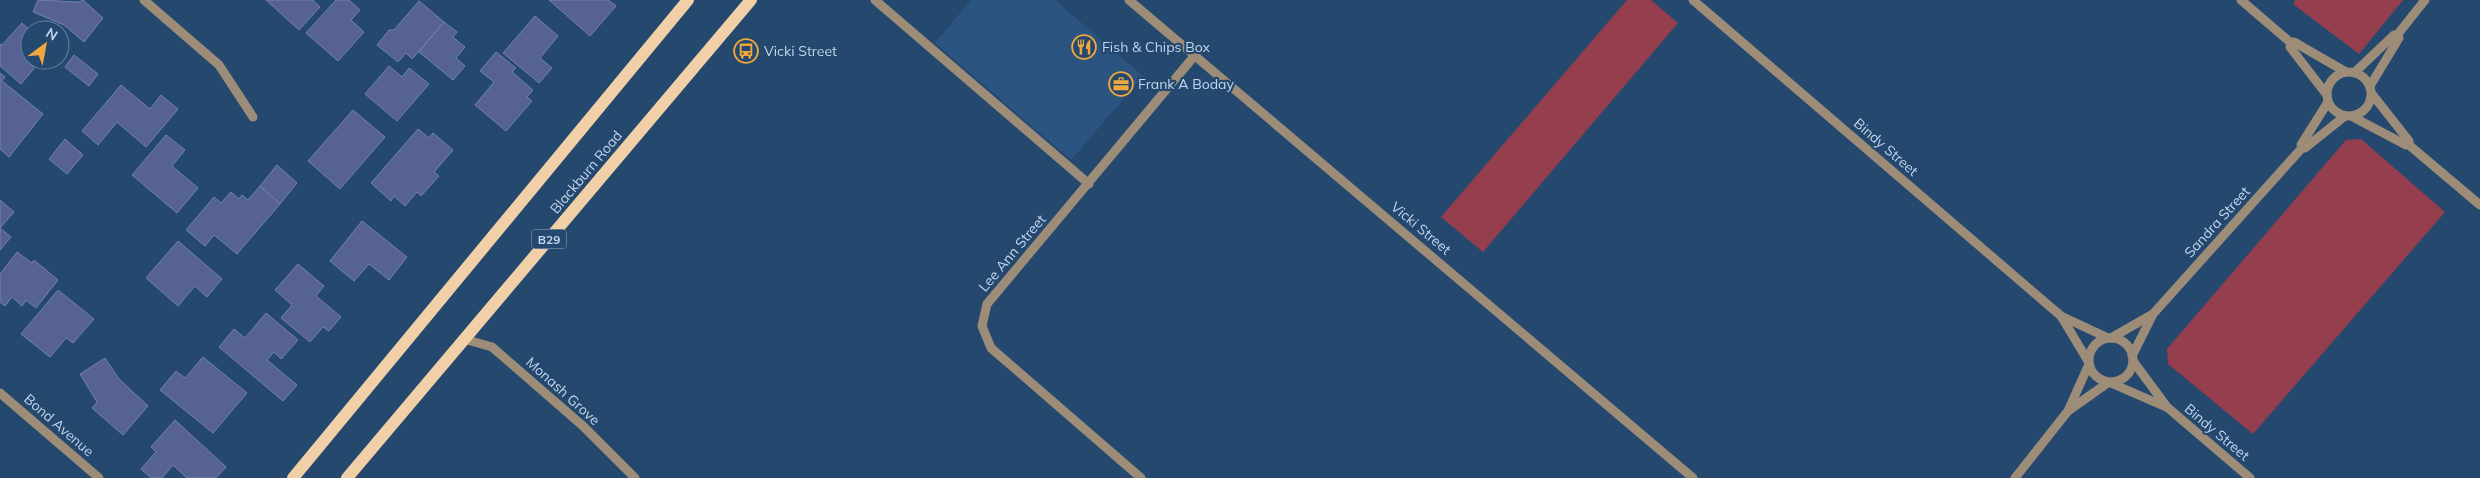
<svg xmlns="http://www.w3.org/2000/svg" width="2480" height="478" font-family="Mulish,sans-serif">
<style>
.built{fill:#2c5480}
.green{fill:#953e4d}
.building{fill:#566392;stroke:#7381b2}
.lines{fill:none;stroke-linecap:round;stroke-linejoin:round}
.minor{stroke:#9c8c78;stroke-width:9}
.major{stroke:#f1cfa7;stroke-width:12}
.labels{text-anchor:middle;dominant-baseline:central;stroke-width:4.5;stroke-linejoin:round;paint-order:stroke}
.shield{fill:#25486f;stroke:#92abc6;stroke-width:1}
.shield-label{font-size:12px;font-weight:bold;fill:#c1d5ec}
.poi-label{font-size:14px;fill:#c1d5ec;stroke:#25486f;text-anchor:start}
.street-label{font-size:14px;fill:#c1d5ec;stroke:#25486f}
</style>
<rect width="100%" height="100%" fill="#25486f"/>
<polygon class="built" points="971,0 1055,0 1143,76 1071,160 935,43"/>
<g class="green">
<polygon points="1627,0 1651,0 1678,23 1483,252 1441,217"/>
<polygon points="2295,0 2403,0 2359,54 2293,4"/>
<polygon points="2361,139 2445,212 2253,434 2168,364 2167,349 2346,140"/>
</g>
<g class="building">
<polygon points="38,0 79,2 83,0 103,18 84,42 64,25 33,12"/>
<polygon points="266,0 313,0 320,7 299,30"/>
<polygon points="336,0 349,0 360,10 351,20 364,32 338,61 306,33"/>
<polygon points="549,0 608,0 616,6 590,36"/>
<polygon points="419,1 444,22 412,59 406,53 398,62 377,45 389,30 394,30"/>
<polygon points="535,16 558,36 540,58 552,68 539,83 503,53"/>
<polygon points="444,22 457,32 453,37 465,47 456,58 465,66 453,80 419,52"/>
<polygon points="22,23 30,30 30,60 41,60 21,84 0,66 0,44 2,45"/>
<polygon points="496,52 516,68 512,72 533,90 527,97 532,101 506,131 475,105 494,82 480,71"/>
<polygon points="74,55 98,74 89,86 65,67"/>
<polygon points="389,66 402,77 409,68 429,84 397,121 365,94"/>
<polygon points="0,73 5,77 2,81 43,114 9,157 0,149"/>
<polygon points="121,85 150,109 161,95 178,109 146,147 117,122 98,145 82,131"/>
<polygon points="353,110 385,137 340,189 308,161"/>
<polygon points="418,129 429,138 433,133 453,150 434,172 439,176 421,196 417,192 405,206 394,196 391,201 371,183"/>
<polygon points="166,135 185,150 172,166 198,188 177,213 132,175"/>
<polygon points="65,139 83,155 67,174 49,159"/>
<polygon points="277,165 297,183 280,204 260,186"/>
<polygon points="260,186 280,204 237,254 214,235 205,246 186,230 214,197 221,203 231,192 239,199 242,195 248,200"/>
<polygon points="0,200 14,212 0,228 11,237 0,250"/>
<polygon points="362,221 407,257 389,280 369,264 354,281 330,261"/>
<polygon points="178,241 222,279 207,297 195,286 178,306 146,278"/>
<polygon points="17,252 32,263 34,260 58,280 36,308 26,300 22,306 12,297 5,306 0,302 0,274"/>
<polygon points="298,264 324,286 316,296 341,317 329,331 323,327 310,342 281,318 292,305 275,290"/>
<polygon points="58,290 94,319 73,343 66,338 50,357 21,334"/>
<polygon points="266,313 298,340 281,359 274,352 267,360 297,385 283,401 219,347 234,329 245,338"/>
<polygon points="203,357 247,393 213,433 160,390 176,371 185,378"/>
<polygon points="105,358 119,379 148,406 123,435 92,408 97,402 80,374"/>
<polygon points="175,420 226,467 216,478 187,478 173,465 162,478 151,478 141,469 156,452 151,447"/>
</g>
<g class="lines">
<g class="minor">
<polyline points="144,0 219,65 253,117"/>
<polyline points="875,0 1089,184"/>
<polyline points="1129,0 1693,478"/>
<polyline points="1693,0 2061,316 2108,338"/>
<polyline points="2241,0 2291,43 2294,42 2346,72"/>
<polyline points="2291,43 2290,47 2327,95"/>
<circle cx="2349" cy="94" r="22"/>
<polyline points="2354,73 2394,35 2398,34 2425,0"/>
<polyline points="2370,86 2399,38 2398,34"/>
<polyline points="2372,94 2409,141 2409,145"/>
<polyline points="2353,117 2406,145 2409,145 2480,205"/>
<polyline points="2302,148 2301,145 2328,102"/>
<polyline points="2061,316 2088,361"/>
<circle cx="2111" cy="360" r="22"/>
<polyline points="2111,338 2153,314"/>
<polyline points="464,339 492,347 583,426 635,478"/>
<polyline points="2132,356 2153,314 2302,148 2305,148 2345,116"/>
<polyline points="2133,361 2167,407 2250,478"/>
<polyline points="2111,383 2166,407"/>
<polyline points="0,393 99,478"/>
<polyline points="2068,411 2109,382"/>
<polyline points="1141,478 991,348 982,326 987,304 1196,54"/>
<polyline points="2015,478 2068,411 2089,364"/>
</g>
<g class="major">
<polyline points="293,478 688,0"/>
<polyline points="347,478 751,0"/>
</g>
</g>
<defs>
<g id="restaurant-ring" transform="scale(1.25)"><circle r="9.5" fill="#25486f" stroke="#efa73e" stroke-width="1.5"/><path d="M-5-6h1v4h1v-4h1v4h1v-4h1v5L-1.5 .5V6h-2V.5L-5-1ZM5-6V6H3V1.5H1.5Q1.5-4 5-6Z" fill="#efa73e"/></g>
<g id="bus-ring" transform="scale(1.25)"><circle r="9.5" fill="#25486f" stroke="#efa73e" stroke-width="1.5"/><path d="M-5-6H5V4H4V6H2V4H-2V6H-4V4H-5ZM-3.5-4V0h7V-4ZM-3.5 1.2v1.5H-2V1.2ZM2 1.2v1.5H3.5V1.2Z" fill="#efa73e"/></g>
<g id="office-ring" transform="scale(1.25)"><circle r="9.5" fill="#25486f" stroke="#efa73e" stroke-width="1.5"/><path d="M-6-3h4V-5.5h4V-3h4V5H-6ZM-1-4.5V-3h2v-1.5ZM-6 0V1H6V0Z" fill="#efa73e"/></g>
</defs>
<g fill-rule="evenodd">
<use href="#restaurant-ring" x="1084" y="47"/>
<use href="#bus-ring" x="746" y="51"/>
<use href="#office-ring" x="1121" y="84"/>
</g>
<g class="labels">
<rect class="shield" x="531.5" y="229.5" width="35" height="19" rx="4"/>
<g class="shield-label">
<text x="549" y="239">B29</text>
</g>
<g class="poi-label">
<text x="1102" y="47">Fish &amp; Chips Box</text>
<text x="764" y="51">Vicki Street</text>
<text x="1138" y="84">Frank A Boday</text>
</g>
<g class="street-label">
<text transform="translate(1886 147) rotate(41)">Bindy Street</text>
<text transform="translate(586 172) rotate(-50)">Blackburn Road</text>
<text transform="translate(2217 222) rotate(-48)">Sandra Street</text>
<text transform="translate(1421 228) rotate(40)">Vicki Street</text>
<text transform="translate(1012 253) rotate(-50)">Lee Ann Street</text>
<text transform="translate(563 391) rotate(42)">Monash Grove</text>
<text transform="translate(59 425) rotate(41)">Bond Avenue</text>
<text transform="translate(2217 432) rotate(40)">Bindy Street</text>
</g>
</g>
<g transform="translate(45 45) rotate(32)"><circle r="24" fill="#25486f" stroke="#6380a1"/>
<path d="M0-4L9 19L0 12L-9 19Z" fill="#efa73e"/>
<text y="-8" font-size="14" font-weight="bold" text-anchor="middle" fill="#c1d5ec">N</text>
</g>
</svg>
